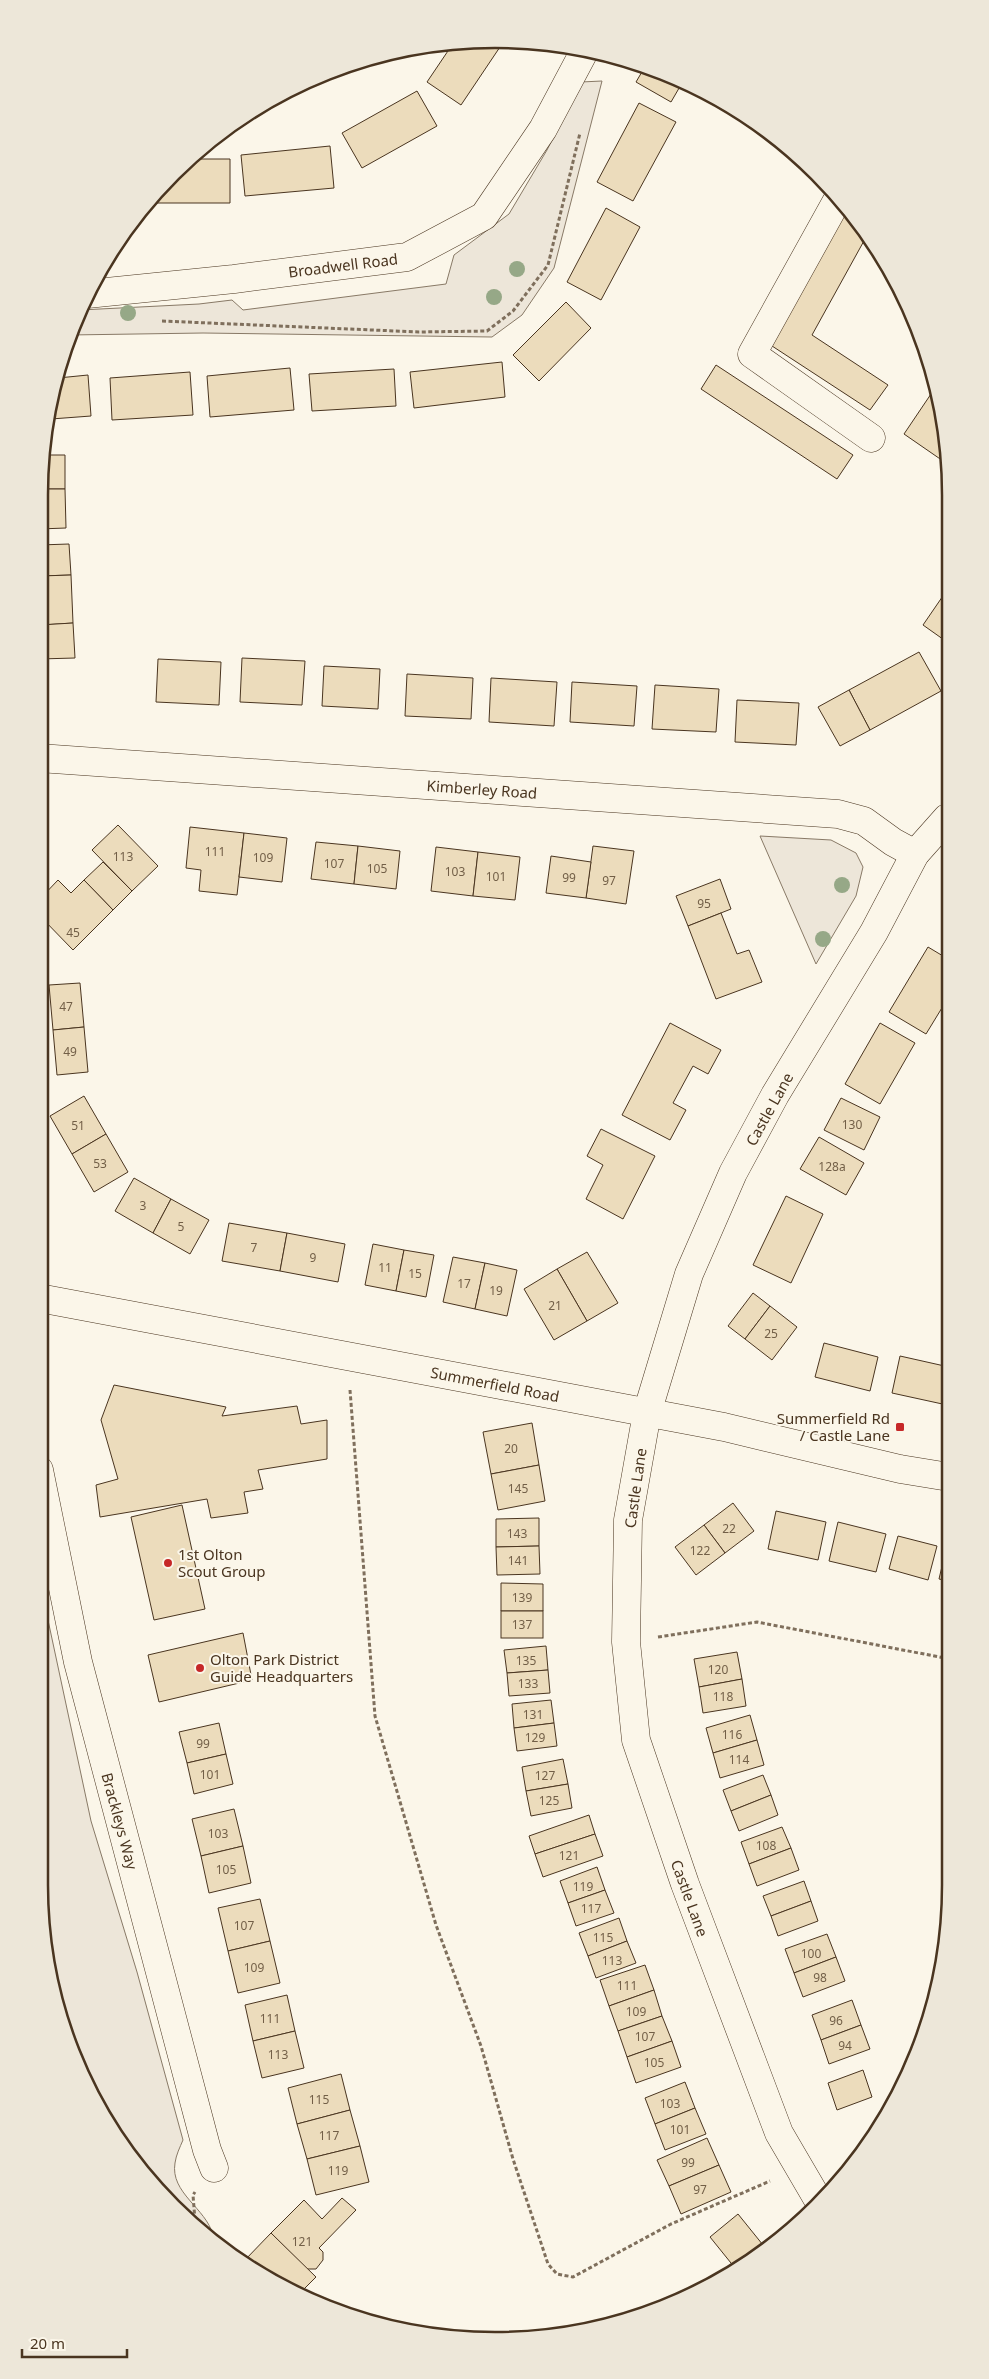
<svg xmlns="http://www.w3.org/2000/svg" width="989" height="2379" font-family="'Noto Sans',sans-serif">
<style>
.green{fill:#ede6d9;stroke:#887966}
.building{fill:#ecdcbc;stroke:#4a3520}
.lines{fill:none;stroke-linecap:round;stroke-linejoin:round}
.minor-casing{stroke:#4a3520;stroke-width:29}
.path{stroke:#7f6f5c;stroke-width:3;stroke-dasharray:4 2.5;stroke-linecap:butt}
.minor{stroke:#fbf6e9;stroke-width:28}
.tree{fill:#96a887}
.poi-dot{fill:#c62828;stroke:#fbf6e9;stroke-width:2}
.labels{text-anchor:middle;dominant-baseline:central;stroke-width:4;stroke-linejoin:round;paint-order:stroke}
.number-label{font-size:12px;fill:#725f47}
.street-label{font-size:15px;fill:#4a3520;stroke:#fbf6e9}
.poi-label{font-size:15px;fill:#4a3520;stroke:#fbf6e9;text-anchor:start}
.rim{fill:none;stroke:#4a3520;stroke-width:2.5}
</style>
<rect width="100%" height="100%" fill="#fbf6e9"/>
<g class="green">
<polygon points="602,81 554,268 522,315 492,337 203,333 69,335 80,310 199,304 232,300 243,310 446,284 454,255 509,214 547,150 581,82"/>
<polygon points="760,836 831,840 856,853 863,867 856,896 816,964"/>
<path d="M 39,1578 L 91,1821 L 137,1972 L 183,2140 C 180,2147 176,2155 175,2163 C 170,2193 206,2208 213,2235 L 152,2185 L 100,2112 L 63,2031 L 39,1884 Z"/>
</g>
<g class="building">
<polygon points="464,40 504,41 461,105 427,82 454,42"/>
<polygon points="646,65 682,83 671,102 636,82"/>
<polygon points="417,91 437,126 362,168 342,133"/>
<polygon points="639,103 676,122 633,201 597,182"/>
<polygon points="330,146 334,188 245,196 241,155"/>
<polygon points="189,159 230,159 230,203 145,203 152,194"/>
<polygon points="606,208 640,227 601,300 567,282"/>
<polygon points="847,210 865,239 812,335 888,385 870,410 769,344"/>
<polygon points="566,302 591,328 539,381 513,355"/>
<polygon points="502,362 505,397 414,408 410,372"/>
<polygon points="716,365 853,455 837,479 701,389"/>
<polygon points="290,368 294,410 210,417 207,376"/>
<polygon points="394,369 396,406 312,411 309,374"/>
<polygon points="190,372 193,415 112,420 110,378"/>
<polygon points="88,375 91,416 51,419 58,378"/>
<polygon points="933,391 946,435 946,463 904,434"/>
<polygon points="45,455 65,455 65,489 40,489"/>
<polygon points="40,489 65,489 66,528 39,529"/>
<polygon points="69,544 71,575 39,576 39,545"/>
<polygon points="71,575 73,623 42,625 40,576"/>
<polygon points="947,590 947,642 923,625"/>
<polygon points="73,623 75,658 39,659 39,625"/>
<polygon points="919,652 941,691 870,730 849,690"/>
<polygon points="242,658 305,661 302,705 240,702"/>
<polygon points="158,659 221,662 219,705 156,702"/>
<polygon points="324,666 380,669 378,709 322,706"/>
<polygon points="407,674 473,678 471,719 405,716"/>
<polygon points="491,678 557,682 554,726 489,722"/>
<polygon points="572,682 637,686 634,726 570,722"/>
<polygon points="655,685 719,689 716,732 652,729"/>
<polygon points="849,690 870,730 840,746 818,707"/>
<polygon points="737,700 799,703 796,745 735,742"/>
<polygon points="118,825 158,866 132,891 92,850"/>
<polygon points="190,827 244,833 237,895 199,891 201,870 186,868"/>
<polygon points="244,833 287,838 282,882 239,877"/>
<polygon points="316,842 358,846 354,884 311,879"/>
<polygon points="358,846 400,851 396,889 354,884"/>
<polygon points="593,846 634,851 626,904 586,898"/>
<polygon points="436,847 478,852 473,896 431,891"/>
<polygon points="478,852 520,857 515,900 473,896"/>
<polygon points="551,856 591,862 586,898 546,893"/>
<polygon points="103,862 132,891 113,910 84,880"/>
<polygon points="720,879 731,909 688,926 676,896"/>
<polygon points="58,880 71,893 84,880 113,910 73,950 39,915 39,900"/>
<polygon points="721,913 737,954 749,950 762,982 716,999 688,926"/>
<polygon points="928,947 948,959 948,998 926,1034 889,1012"/>
<polygon points="80,983 84,1027 53,1030 49,985"/>
<polygon points="670,1023 721,1050 708,1074 693,1066 673,1103 686,1110 670,1140 622,1115"/>
<polygon points="880,1023 915,1043 880,1104 845,1084"/>
<polygon points="84,1027 88,1072 57,1075 53,1030"/>
<polygon points="84,1096 106,1134 72,1154 50,1116"/>
<polygon points="841,1098 880,1117 864,1150 824,1130"/>
<polygon points="601,1129 655,1156 623,1219 586,1199 603,1165 587,1156"/>
<polygon points="106,1134 128,1172 94,1192 72,1154"/>
<polygon points="819,1137 864,1163 846,1195 800,1169"/>
<polygon points="134,1178 171,1199 153,1233 115,1211"/>
<polygon points="786,1196 823,1214 791,1283 753,1265"/>
<polygon points="171,1199 209,1220 190,1254 153,1233"/>
<polygon points="229,1223 287,1233 280,1271 222,1261"/>
<polygon points="287,1233 345,1244 338,1282 280,1271"/>
<polygon points="373,1244 404,1250 396,1291 365,1285"/>
<polygon points="404,1250 434,1255 426,1297 396,1291"/>
<polygon points="587,1252 618,1303 587,1321 557,1269"/>
<polygon points="453,1257 485,1263 475,1309 443,1302"/>
<polygon points="485,1263 517,1270 507,1316 475,1309"/>
<polygon points="557,1269 587,1321 554,1340 524,1289"/>
<polygon points="753,1293 770,1306 745,1339 728,1326"/>
<polygon points="770,1306 797,1327 772,1360 745,1339"/>
<polygon points="824,1343 878,1357 870,1391 815,1377"/>
<polygon points="900,1356 949,1367 947,1405 892,1393"/>
<polygon points="114,1385 226,1407 222,1416 297,1406 301,1424 327,1420 327,1459 258,1470 263,1489 244,1492 248,1513 211,1518 207,1499 100,1517 96,1485 118,1479 101,1420"/>
<polygon points="532,1423 539,1465 491,1474 483,1432"/>
<polygon points="539,1465 545,1501 498,1510 491,1474"/>
<polygon points="733,1503 754,1531 725,1553 704,1525"/>
<polygon points="182,1505 205,1609 154,1620 131,1517"/>
<polygon points="776,1511 826,1522 818,1560 768,1549"/>
<polygon points="539,1518 539,1546 496,1547 496,1519"/>
<polygon points="838,1522 886,1534 876,1572 829,1561"/>
<polygon points="704,1525 725,1553 696,1575 675,1547"/>
<polygon points="898,1536 937,1546 928,1580 889,1569"/>
<polygon points="947,1545 949,1546 949,1581 939,1579"/>
<polygon points="539,1546 540,1574 497,1575 496,1547"/>
<polygon points="501,1583 543,1584 543,1611 501,1611"/>
<rect x="501" y="1611" width="42" height="27"/>
<polygon points="243,1633 252,1680 159,1702 148,1655"/>
<polygon points="546,1646 548,1670 507,1673 504,1650"/>
<polygon points="737,1652 742,1679 699,1687 694,1659"/>
<polygon points="548,1670 550,1693 509,1696 507,1673"/>
<polygon points="742,1679 746,1706 703,1713 699,1687"/>
<polygon points="551,1700 554,1723 514,1728 512,1704"/>
<polygon points="750,1715 757,1740 713,1753 706,1728"/>
<polygon points="219,1723 226,1754 187,1763 179,1732"/>
<polygon points="554,1723 557,1746 517,1751 514,1728"/>
<polygon points="757,1740 764,1765 720,1778 713,1753"/>
<polygon points="226,1754 233,1784 194,1794 187,1763"/>
<polygon points="563,1759 568,1784 526,1791 522,1767"/>
<polygon points="763,1775 771,1795 731,1811 723,1790"/>
<polygon points="568,1784 572,1808 531,1816 526,1791"/>
<polygon points="771,1795 778,1815 739,1831 731,1811"/>
<polygon points="234,1809 243,1846 201,1856 192,1819"/>
<polygon points="589,1815 595,1834 535,1854 529,1836"/>
<polygon points="782,1827 791,1848 749,1864 741,1842"/>
<polygon points="595,1834 603,1856 543,1877 535,1854"/>
<polygon points="243,1846 251,1883 209,1893 201,1856"/>
<polygon points="791,1848 799,1870 757,1886 749,1864"/>
<polygon points="597,1867 605,1890 568,1903 560,1881"/>
<polygon points="804,1881 811,1901 771,1916 763,1896"/>
<polygon points="605,1890 614,1913 576,1926 568,1903"/>
<polygon points="260,1899 270,1941 228,1951 218,1908"/>
<polygon points="811,1901 818,1921 778,1936 771,1916"/>
<polygon points="619,1918 627,1941 588,1956 579,1933"/>
<polygon points="827,1934 836,1957 794,1973 785,1949"/>
<polygon points="270,1941 280,1983 238,1993 228,1951"/>
<polygon points="627,1941 636,1963 596,1978 588,1956"/>
<polygon points="836,1957 845,1981 803,1997 794,1973"/>
<polygon points="645,1965 654,1990 609,2006 600,1980"/>
<polygon points="654,1990 662,2016 618,2031 609,2006"/>
<polygon points="287,1995 295,2031 253,2041 245,2005"/>
<polygon points="852,2000 861,2025 821,2040 812,2015"/>
<polygon points="662,2016 672,2041 627,2057 618,2031"/>
<polygon points="861,2025 870,2049 829,2064 821,2040"/>
<polygon points="295,2031 304,2068 262,2078 253,2041"/>
<polygon points="672,2041 681,2067 636,2083 627,2057"/>
<polygon points="863,2070 872,2097 837,2110 828,2083"/>
<polygon points="341,2074 350,2110 297,2124 288,2088"/>
<polygon points="685,2082 695,2108 655,2124 645,2098"/>
<polygon points="695,2108 706,2134 665,2150 655,2124"/>
<polygon points="350,2110 360,2146 307,2159 297,2124"/>
<polygon points="707,2138 719,2165 669,2186 657,2160"/>
<polygon points="360,2146 369,2182 316,2195 307,2159"/>
<polygon points="719,2165 731,2192 681,2214 669,2186"/>
<polygon points="342,2198 356,2210 319,2248 323,2252 323,2260 316,2269 307,2269 271,2233 304,2200 322,2219"/>
<polygon points="738,2214 763,2245 735,2268 710,2237"/>
<polygon points="271,2233 316,2277 299,2294 267,2279 244,2261"/>
<polygon points="763,2245 765,2247 747,2264 736,2270 735,2268"/>
</g>
<g class="lines">
<g class="minor-casing">
<g id="minor">
<polyline points="839,197 752,354 871,438"/>
<polyline points="87,294 234,279 407,257 484,216 543,129 585,50"/>
<polyline points="39,758 838,814 864,821 893,842 915,854"/>
<polyline points="39,1298 724,1427 900,1469 949,1477"/>
<polyline points="39,1470 78,1662 207,2150 214,2168"/>
<polyline points="817,2198 779,2133 685,1884 636,1740 626,1642 628,1520 647,1413 689,1274 733,1173 775,1095 874,932 915,854 947,818"/>
</g>
</g>
<g class="path">
<polyline points="162,321 419,332 487,331 513,311 548,265 580,133"/>
<polyline points="350,1390 375,1716 436,1925 481,2046 513,2159 548,2264 557,2274 573,2277 671,2224 770,2181"/>
<polyline points="658,1637 757,1622 950,1659"/>
<polyline points="195,2220 193,2195 195,2192"/>
</g>
<use href="#minor" class="minor"/>
</g>
<g class="tree">
<circle cx="517" cy="269" r="8"/>
<circle cx="494" cy="297" r="8"/>
<circle cx="128" cy="313" r="8"/>
<circle cx="842" cy="885" r="8"/>
<circle cx="823" cy="939" r="8"/>
</g>
<g class="poi-dot">
<rect x="895" y="1422" width="10" height="10" rx="2.5"/>
<circle cx="168" cy="1563" r="5"/>
<circle cx="200" cy="1668" r="5"/>
</g>
<g class="labels">
<g class="number-label">
<text x="215" y="851">111</text>
<text x="123" y="856">113</text>
<text x="263" y="857">109</text>
<text x="334" y="863">107</text>
<text x="377" y="868">105</text>
<text x="455" y="871">103</text>
<text x="496" y="876">101</text>
<text x="569" y="877">99</text>
<text x="609" y="880">97</text>
<text x="704" y="903">95</text>
<text x="73" y="932">45</text>
<text x="66" y="1006">47</text>
<text x="70" y="1051">49</text>
<text x="852" y="1124">130</text>
<text x="78" y="1125">51</text>
<text x="100" y="1163">53</text>
<text x="832" y="1166">128a</text>
<text x="143" y="1205">3</text>
<text x="181" y="1226">5</text>
<text x="254" y="1247">7</text>
<text x="313" y="1257">9</text>
<text x="385" y="1267">11</text>
<text x="415" y="1273">15</text>
<text x="464" y="1283">17</text>
<text x="496" y="1290">19</text>
<text x="555" y="1305">21</text>
<text x="771" y="1333">25</text>
<text x="511" y="1448">20</text>
<text x="518" y="1488">145</text>
<text x="729" y="1528">22</text>
<text x="517" y="1533">143</text>
<text x="700" y="1550">122</text>
<text x="518" y="1560">141</text>
<text x="522" y="1597">139</text>
<text x="522" y="1624">137</text>
<text x="526" y="1660">135</text>
<text x="718" y="1669">120</text>
<text x="528" y="1683">133</text>
<text x="723" y="1696">118</text>
<text x="533" y="1714">131</text>
<text x="732" y="1734">116</text>
<text x="535" y="1737">129</text>
<text x="203" y="1743">99</text>
<text x="739" y="1759">114</text>
<text x="210" y="1774">101</text>
<text x="545" y="1775">127</text>
<text x="549" y="1800">125</text>
<text x="218" y="1833">103</text>
<text x="766" y="1845">108</text>
<text x="569" y="1855">121</text>
<text x="226" y="1869">105</text>
<text x="583" y="1886">119</text>
<text x="591" y="1908">117</text>
<text x="244" y="1925">107</text>
<text x="603" y="1937">115</text>
<text x="811" y="1953">100</text>
<text x="612" y="1960">113</text>
<text x="254" y="1967">109</text>
<text x="820" y="1977">98</text>
<text x="627" y="1985">111</text>
<text x="636" y="2011">109</text>
<text x="270" y="2018">111</text>
<text x="836" y="2020">96</text>
<text x="645" y="2036">107</text>
<text x="845" y="2045">94</text>
<text x="278" y="2054">113</text>
<text x="654" y="2062">105</text>
<text x="319" y="2099">115</text>
<text x="670" y="2103">103</text>
<text x="680" y="2129">101</text>
<text x="329" y="2135">117</text>
<text x="688" y="2162">99</text>
<text x="338" y="2170">119</text>
<text x="700" y="2189">97</text>
<text x="302" y="2241">121</text>
</g>
<g class="street-label">
<text transform="translate(343 265) rotate(-7)">Broadwell Road</text>
<text transform="translate(482 789) rotate(4)">Kimberley Road</text>
<text transform="translate(769 1109) rotate(-61)">Castle Lane</text>
<text transform="translate(495 1384) rotate(11)">Summerfield Road</text>
<text transform="translate(635 1488) rotate(-82)">Castle Lane</text>
<text transform="translate(120 1821) rotate(75)">Brackleys Way</text>
<text transform="translate(690 1898) rotate(70)">Castle Lane</text>
</g>
<g class="poi-label">
<text x="890" y="1418" text-anchor="end">Summerfield Rd<tspan x="890" dy="17">/ Castle Lane</tspan></text>
<text x="178" y="1554">1st Olton<tspan x="178" dy="17">Scout Group</tspan></text>
<text x="210" y="1659">Olton Park District<tspan x="210" dy="17">Guide Headquarters</tspan></text>
</g>
</g>
<path d="M0 0H989V2379H0ZM495 48H495A447 447 0 0 1 942 495V1885A447 447 0 0 1 495 2332H495A447 447 0 0 1 48 1885V495A447 447 0 0 1 495 48Z" fill="#ede7d9" fill-rule="evenodd"/>
<path class="rim" d="M495 48H495A447 447 0 0 1 942 495V1885A447 447 0 0 1 495 2332H495A447 447 0 0 1 48 1885V495A447 447 0 0 1 495 48Z"/>
<path d="M22 2349v8h105v-8" fill="none" stroke="#4a3520" stroke-width="2.5"/>
<text x="30" y="2349" font-size="15" fill="#4a3520" stroke="#fbf6e9" stroke-width="4" paint-order="stroke">20 m</text>
</svg>
